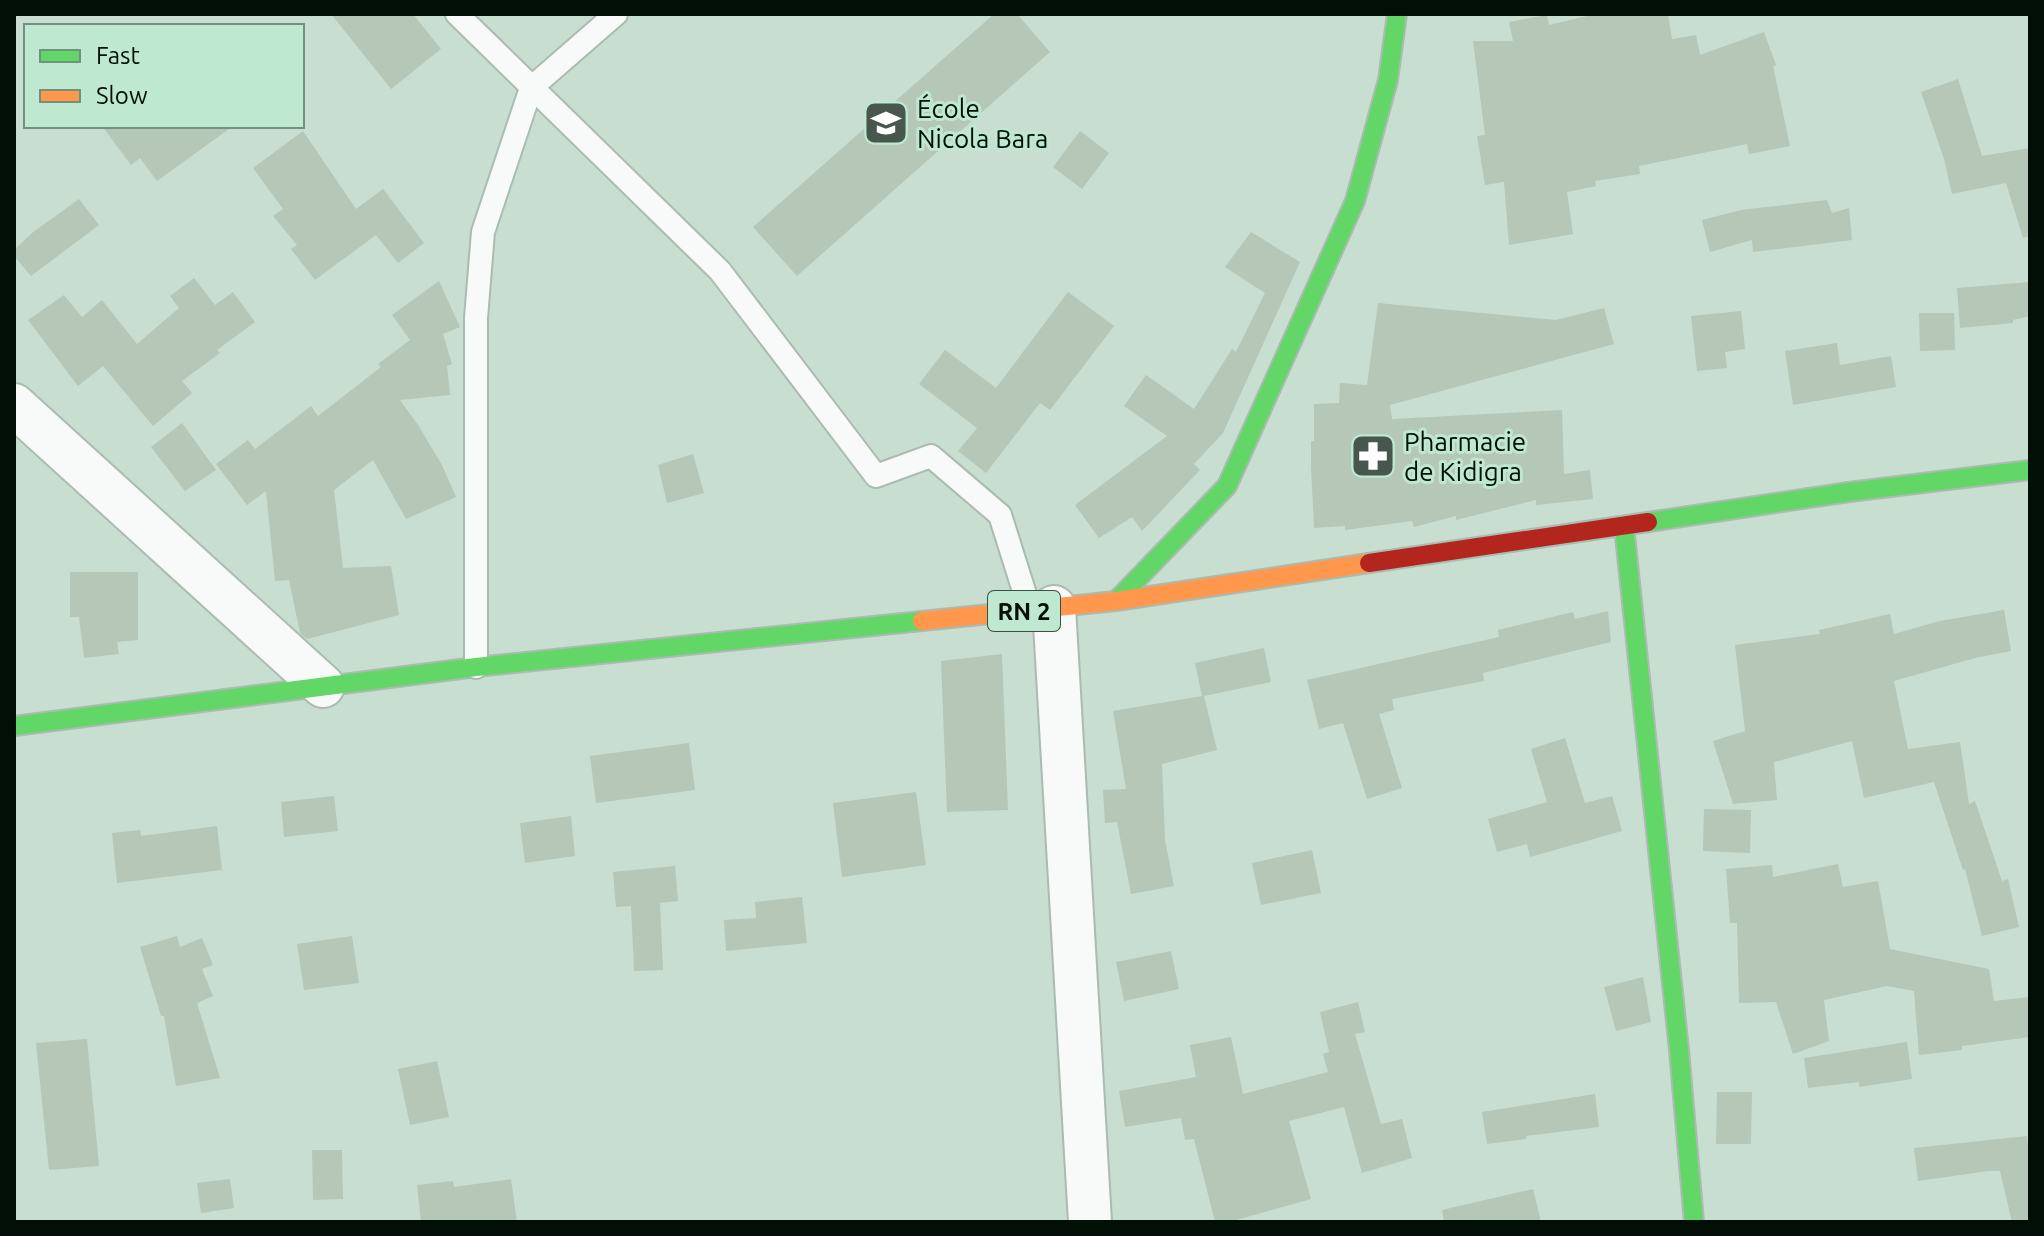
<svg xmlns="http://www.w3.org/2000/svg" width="2044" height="1236" font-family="Ubuntu,sans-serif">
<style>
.building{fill:#b5c7b7}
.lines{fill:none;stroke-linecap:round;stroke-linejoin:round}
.lane-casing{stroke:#aabbb1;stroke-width:26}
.street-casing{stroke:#aabbb1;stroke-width:46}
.fast-casing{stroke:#aabbb1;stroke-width:22}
.slow-casing{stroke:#aabbb1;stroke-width:22}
.jam-casing{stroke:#aabbb1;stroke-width:22}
.lane{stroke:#f7faf8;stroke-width:22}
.street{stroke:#f7faf8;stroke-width:42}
.fast{stroke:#63d668;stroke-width:18}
.slow{stroke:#ff974d;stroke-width:18}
.jam{stroke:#b3261e;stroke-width:18}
.labels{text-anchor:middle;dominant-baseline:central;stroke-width:6;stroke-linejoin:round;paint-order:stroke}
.shield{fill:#bee8cf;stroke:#3a5043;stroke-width:2}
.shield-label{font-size:24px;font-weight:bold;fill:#020f07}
.poi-label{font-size:26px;fill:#020f07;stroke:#bee8cf;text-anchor:start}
</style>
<rect width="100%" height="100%" fill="#c8ded1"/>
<g class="building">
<polygon points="331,14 413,14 441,49 391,89"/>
<polygon points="994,14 1017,14 1050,52 797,276 753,227"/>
<polygon points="1596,14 1668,14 1672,39 1696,35 1700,55 1764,32 1776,65 1773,66 1790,146 1749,154 1747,144 1639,166 1640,174 1595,181 1596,186 1567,192 1573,234 1509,245 1504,182 1485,185 1477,136 1485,135 1473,41 1513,41 1509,22 1547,15 1549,25"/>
<polygon points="1958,79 1982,156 2030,148 2030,236 2023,238 2006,183 1952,194 1944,159 1921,92"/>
<polygon points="102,126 233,126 157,181 140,158 131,165"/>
<polygon points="303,131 356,209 383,189 424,243 398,263 376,235 315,280 291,249 297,245 273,216 283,209 253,168"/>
<polygon points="1080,131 1109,153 1082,189 1053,167"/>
<polygon points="79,199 99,225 31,276 14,256 14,250 32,233"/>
<polygon points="1827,200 1832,213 1849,208 1852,240 1753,252 1752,240 1710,252 1702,220 1741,210"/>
<polygon points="1251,232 1300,262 1223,433 1194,464 1200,470 1142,531 1132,517 1099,538 1075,505 1167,436 1124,406 1146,375 1194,409 1232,349 1236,352 1265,293 1225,267"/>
<polygon points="194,278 215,305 233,292 255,322 217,350 220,353 182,381 192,393 153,426 103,366 78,386 28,320 64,295 82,317 102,300 137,344 179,308 170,296"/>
<polygon points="439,281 460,327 443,334 452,364 447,366 450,395 400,400 418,425 442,465 456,497 406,519 373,460 334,490 343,568 391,566 399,615 307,639 300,633 289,580 275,581 266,491 247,505 216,464 248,440 255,449 311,406 318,416 381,367 378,364 410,340 392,315"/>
<polygon points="2030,282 2030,316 2013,320 2013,323 1960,328 1957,288"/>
<polygon points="1068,292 1114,326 1050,410 1040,403 986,473 958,451 977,428 919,384 945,350 996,388"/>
<polygon points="1378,303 1556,320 1604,308 1614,344 1390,405 1392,419 1562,410 1564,474 1590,470 1593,499 1536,505 1536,500 1456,520 1456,516 1414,527 1412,521 1345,530 1345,526 1314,528 1311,467 1311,441 1314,441 1314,404 1339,403 1340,383 1367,385"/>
<polygon points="1741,311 1745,349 1725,352 1727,368 1697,371 1691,316"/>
<polygon points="1919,313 1954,313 1955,350 1920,351"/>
<polygon points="1837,343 1840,365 1891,356 1896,387 1793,405 1785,351"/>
<polygon points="182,423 216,470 185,491 151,447"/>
<polygon points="693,454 704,493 667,503 658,465"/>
<polygon points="70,572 138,572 138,640 117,642 119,654 84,658 79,617 70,617"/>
<polygon points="2004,610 2011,651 1975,658 1894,681 1908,749 1960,742 1969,804 1975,801 2002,881 2008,879 2019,927 1982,936 1965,869 1963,870 1934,782 1864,798 1852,741 1774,762 1777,800 1733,804 1713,741 1745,731 1735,645 1820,634 1819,630 1890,614 1894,634 1940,621"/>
<polygon points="1608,611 1611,642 1483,673 1484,681 1392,699 1394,710 1379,714 1402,788 1367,799 1343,723 1319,729 1307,680 1499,637 1498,630 1573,612 1575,619"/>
<polygon points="1264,648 1271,682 1204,696 1217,750 1162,764 1165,840 1174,886 1131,894 1117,822 1105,823 1103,790 1126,789 1113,711 1202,696 1195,663"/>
<polygon points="1002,654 1008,810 947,812 941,661"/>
<polygon points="1565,738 1585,803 1612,796 1622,831 1530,857 1527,844 1497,852 1488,819 1547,802 1531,749"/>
<polygon points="689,743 695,790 596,803 590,756"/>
<polygon points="916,792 926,865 842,877 833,803"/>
<polygon points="334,796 338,831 284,837 281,802"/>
<polygon points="1704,809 1751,810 1750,853 1703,851"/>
<polygon points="571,816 575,856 525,863 520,823"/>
<polygon points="217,826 222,870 117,883 112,833 140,830 141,836"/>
<polygon points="1312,850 1321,893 1261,905 1252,863"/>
<polygon points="1838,864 1843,887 1878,881 1890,949 1989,969 1994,1001 2030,997 2030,1037 1962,1046 1962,1050 1919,1055 1914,991 1887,986 1824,1000 1829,1041 1793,1054 1776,1002 1739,1003 1737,923 1730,923 1726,869 1772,865 1773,877"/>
<polygon points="675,866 678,901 660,903 663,970 634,971 631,906 616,907 613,872"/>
<polygon points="802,897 807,943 726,951 724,920 756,918 755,902"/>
<polygon points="177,936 180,947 202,938 213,965 202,969 213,996 197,1003 220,1078 176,1086 164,1016 161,1016 140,947"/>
<polygon points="352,936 359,983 304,990 297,944"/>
<polygon points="1171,951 1179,989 1124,1001 1116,962"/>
<polygon points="1643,977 1651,1022 1616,1031 1604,987"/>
<polygon points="1358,1002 1365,1032 1355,1034 1381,1124 1402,1119 1412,1158 1362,1173 1344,1107 1289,1121 1311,1199 1229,1222 1215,1222 1194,1139 1185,1140 1181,1118 1125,1127 1119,1091 1196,1077 1190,1045 1231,1037 1243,1094 1328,1072 1323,1054 1329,1052 1320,1012"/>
<polygon points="87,1039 99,1166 49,1170 36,1043"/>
<polygon points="1907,1042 1912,1079 1859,1087 1859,1082 1808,1088 1804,1058"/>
<polygon points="437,1061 449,1117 410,1125 398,1069"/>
<polygon points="1717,1092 1752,1092 1751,1144 1716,1144"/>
<polygon points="1595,1094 1599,1127 1526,1136 1526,1139 1487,1144 1482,1112"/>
<polygon points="2027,1136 2030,1166 2030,1222 2012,1222 2000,1171 1988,1171 1918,1181 1914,1148"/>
<polygon points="312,1150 342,1150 343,1199 313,1200"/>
<polygon points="230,1179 234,1208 201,1213 197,1183"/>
<polygon points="511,1179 517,1222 421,1222 417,1185 453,1181 454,1187"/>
<polygon points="1533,1189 1541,1222 1444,1222 1442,1210"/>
</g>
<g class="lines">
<g class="lane-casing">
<g id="lane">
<polyline points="457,14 720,271 876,476 931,456 1000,515 1030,610"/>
<polyline points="476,667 476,318 483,232 531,88 616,14"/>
</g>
</g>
<g class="street-casing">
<g id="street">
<polyline points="14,405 323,686"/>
<polyline points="1054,607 1090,1222"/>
</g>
</g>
<g class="fast-casing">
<g id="fast">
<polyline points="1648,522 1849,492 2030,470"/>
<polyline points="1624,526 1679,1050 1694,1222"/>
<polyline points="1116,601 1227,486 1355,201 1388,80 1397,14"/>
<polyline points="14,726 476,667 922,621"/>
</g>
</g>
<g class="slow-casing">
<polyline id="slow" points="922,621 1116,601 1369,563"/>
</g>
<g class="jam-casing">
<polyline id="jam" points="1369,563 1648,522"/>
</g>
<use href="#lane" class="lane"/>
<use href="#street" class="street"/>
<use href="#fast" class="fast"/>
<use href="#slow" class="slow"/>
<use href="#jam" class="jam"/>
</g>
<defs>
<g id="school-square" transform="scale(2.3)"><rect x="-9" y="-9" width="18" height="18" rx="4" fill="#47574e" stroke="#bee8cf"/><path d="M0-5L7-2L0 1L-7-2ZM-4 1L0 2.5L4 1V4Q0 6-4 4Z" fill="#fff"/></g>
<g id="pharmacy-square" transform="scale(2.3)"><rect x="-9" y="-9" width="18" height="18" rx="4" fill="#47574e" stroke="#bee8cf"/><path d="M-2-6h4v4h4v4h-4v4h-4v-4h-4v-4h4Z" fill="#fff"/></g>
</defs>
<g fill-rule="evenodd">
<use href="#school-square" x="886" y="123"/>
<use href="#pharmacy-square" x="1373" y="456"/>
</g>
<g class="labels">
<rect class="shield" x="988" y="591" width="72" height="40" rx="6"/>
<g class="shield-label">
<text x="1024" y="611">RN 2</text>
</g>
<g class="poi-label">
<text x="917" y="108">École<tspan x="917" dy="30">Nicola Bara</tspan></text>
<text x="1404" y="441">Pharmacie<tspan x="1404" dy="30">de Kidigra</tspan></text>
</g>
</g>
<rect width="2044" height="1236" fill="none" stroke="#020f07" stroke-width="32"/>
<rect x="24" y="24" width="280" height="104" fill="#bee8cf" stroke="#73917f" stroke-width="2"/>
<rect x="40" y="50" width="40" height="12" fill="#63d668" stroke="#73917f" stroke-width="2"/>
<text x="96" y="64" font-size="24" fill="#020f07">Fast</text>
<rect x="40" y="90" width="40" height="12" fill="#ff974d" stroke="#73917f" stroke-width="2"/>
<text x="96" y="104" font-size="24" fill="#020f07">Slow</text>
</svg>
